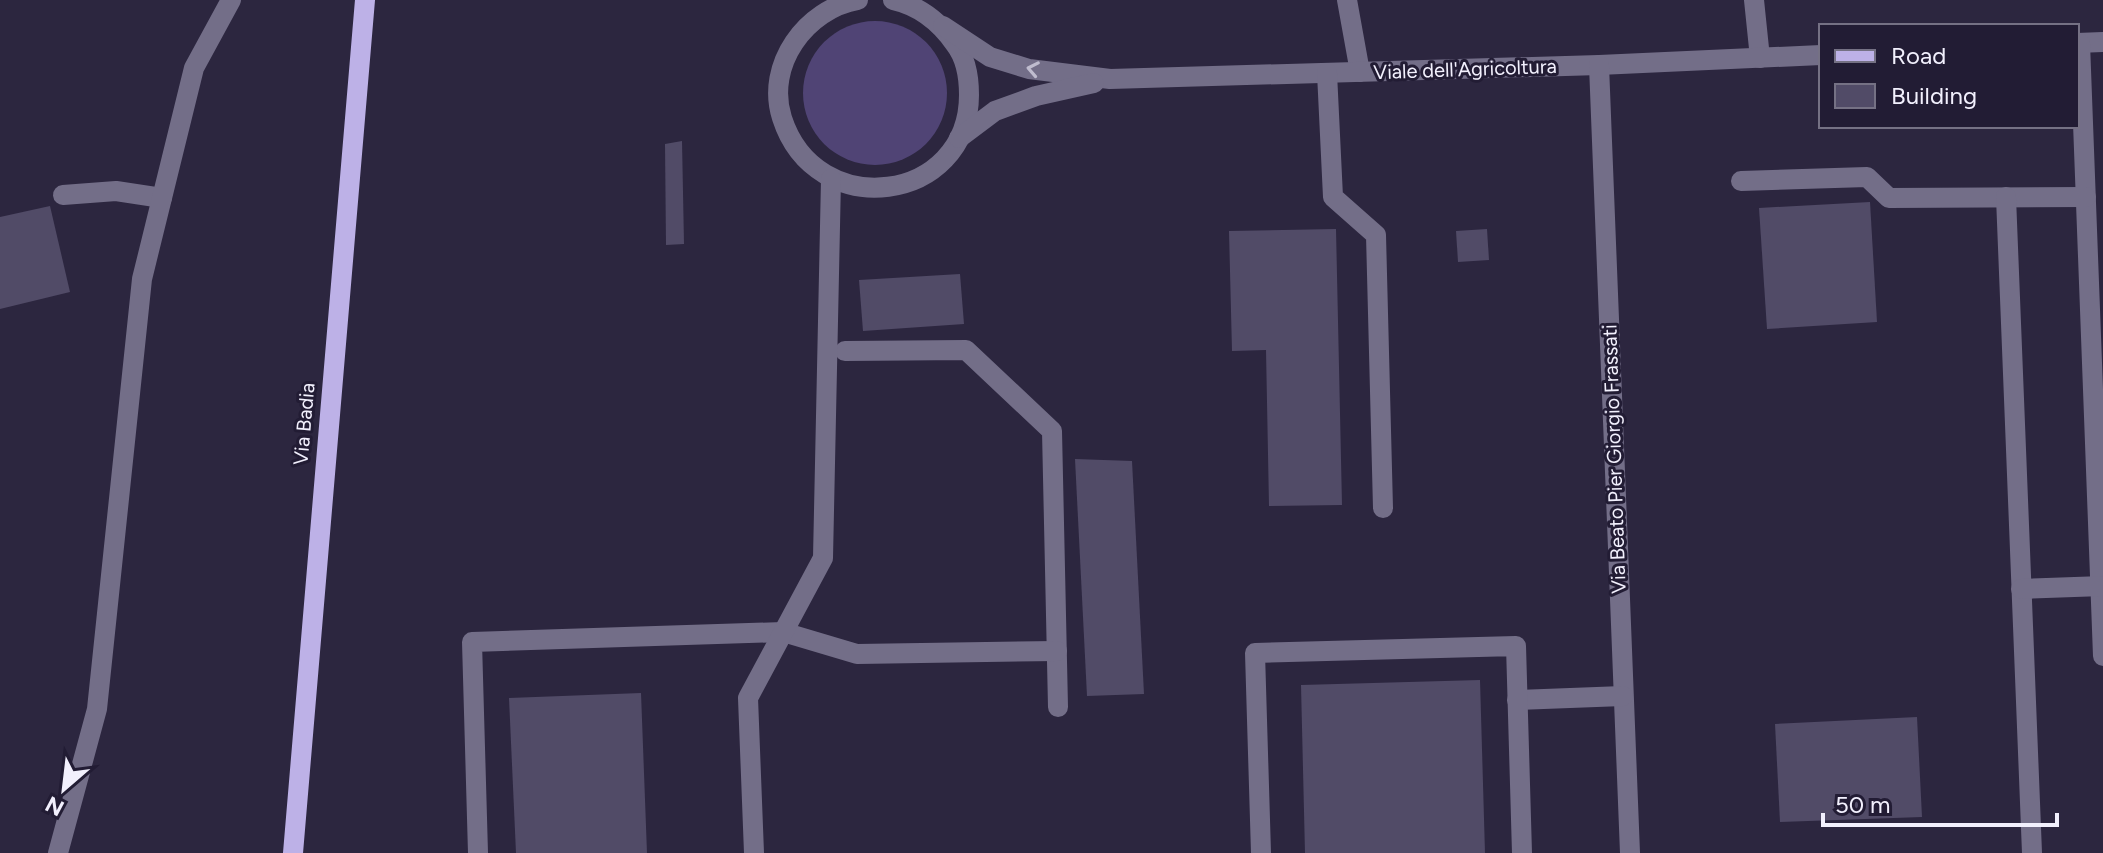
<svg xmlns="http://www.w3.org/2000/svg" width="2103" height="853" font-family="Figtree,sans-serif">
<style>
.green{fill:#504475}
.building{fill:#514b67}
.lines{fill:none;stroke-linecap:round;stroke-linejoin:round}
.minor{stroke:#736e88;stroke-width:20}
.major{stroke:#bdb1e7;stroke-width:20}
.oneway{stroke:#bfbcce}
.labels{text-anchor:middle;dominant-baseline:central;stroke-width:6;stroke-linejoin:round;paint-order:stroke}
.street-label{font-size:20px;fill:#f2f0fd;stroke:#221c34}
</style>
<rect width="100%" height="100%" fill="#2c263f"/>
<circle class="green" cx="875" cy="93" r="72"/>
<g class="building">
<polygon points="682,141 684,244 666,245 665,144"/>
<polygon points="1870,202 1877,322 1767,329 1759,208"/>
<polygon points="50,206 70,292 0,309 0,217"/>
<polygon points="1336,229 1342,505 1269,506 1266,350 1232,351 1229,231"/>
<polygon points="1487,229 1489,260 1458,262 1456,231"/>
<polygon points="960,274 964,324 863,331 859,280"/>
<polygon points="1075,459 1132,461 1144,694 1087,696"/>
<polygon points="1480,680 1485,853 1305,853 1301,685"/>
<polygon points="641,693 647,853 516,853 509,698"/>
<polygon points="1917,717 1922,817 1780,822 1775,724"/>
</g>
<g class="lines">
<g class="minor">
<path d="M 858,0 C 806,9 765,65 782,118 C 816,224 969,203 969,95 C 969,78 966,58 955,44 C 939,21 920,6 893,0"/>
<polyline points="1347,0 1360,72"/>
<polyline points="1754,0 1760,58"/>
<polyline points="943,26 990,57 1029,69 1110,79 1599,65 1821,55"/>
<polyline points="2077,43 2103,42"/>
<polyline points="2080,43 2103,656"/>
<polyline points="1599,65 1630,853"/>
<polyline points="1327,73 1333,197 1376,235 1383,508"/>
<polyline points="959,138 995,111 1036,96 1094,83"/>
<polyline points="1741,181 1867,177 1889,198 2086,197"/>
<polyline points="63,195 116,191 162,198"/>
<polyline points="2006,197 2032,853"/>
<polyline points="845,351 966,350 1052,431 1058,707"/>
<polyline points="2021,589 2103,586"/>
<polyline points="1517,700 1623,696"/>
<polyline points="58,853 97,709 142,279 194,68 231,0"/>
<polyline points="478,853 472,642 783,632 857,654 1057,651"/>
<polyline points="754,853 748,698 823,558 831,179"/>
<polyline points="1261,853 1255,653 1516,646 1522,853"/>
</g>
<polyline class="major" points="293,853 365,0"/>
</g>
<defs><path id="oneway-chevron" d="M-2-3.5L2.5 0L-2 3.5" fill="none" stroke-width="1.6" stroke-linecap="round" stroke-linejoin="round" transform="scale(2)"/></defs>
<use class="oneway" href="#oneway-chevron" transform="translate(1033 69) rotate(-169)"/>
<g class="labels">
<g class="street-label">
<text transform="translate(1465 69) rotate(-2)">Viale dell'Agricoltura</text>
<text transform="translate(304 424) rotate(-85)">Via Badia</text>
<text transform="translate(1614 459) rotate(-92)">Via Beato Pier Giorgio Frassati</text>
</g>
</g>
<rect x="1819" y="24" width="260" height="104" fill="#221c34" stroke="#757184" stroke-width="2"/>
<rect x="1835" y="50" width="40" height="12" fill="#bdb1e7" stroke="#757184" stroke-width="2"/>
<text x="1891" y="64" font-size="24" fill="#f2f0fd">Road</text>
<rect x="1835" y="84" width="40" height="24" fill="#514b67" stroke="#757184" stroke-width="2"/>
<text x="1891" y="104" font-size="24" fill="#f2f0fd">Building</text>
<g transform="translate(64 789) rotate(208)" stroke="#221c34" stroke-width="6" paint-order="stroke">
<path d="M0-6L14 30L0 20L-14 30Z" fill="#f2f0fd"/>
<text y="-12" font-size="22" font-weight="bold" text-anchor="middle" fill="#f2f0fd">N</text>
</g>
<path d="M1823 813v12h234v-12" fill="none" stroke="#f2f0fd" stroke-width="4"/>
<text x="1835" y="813" font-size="24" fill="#f2f0fd" stroke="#221c34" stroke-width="6" paint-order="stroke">50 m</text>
</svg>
